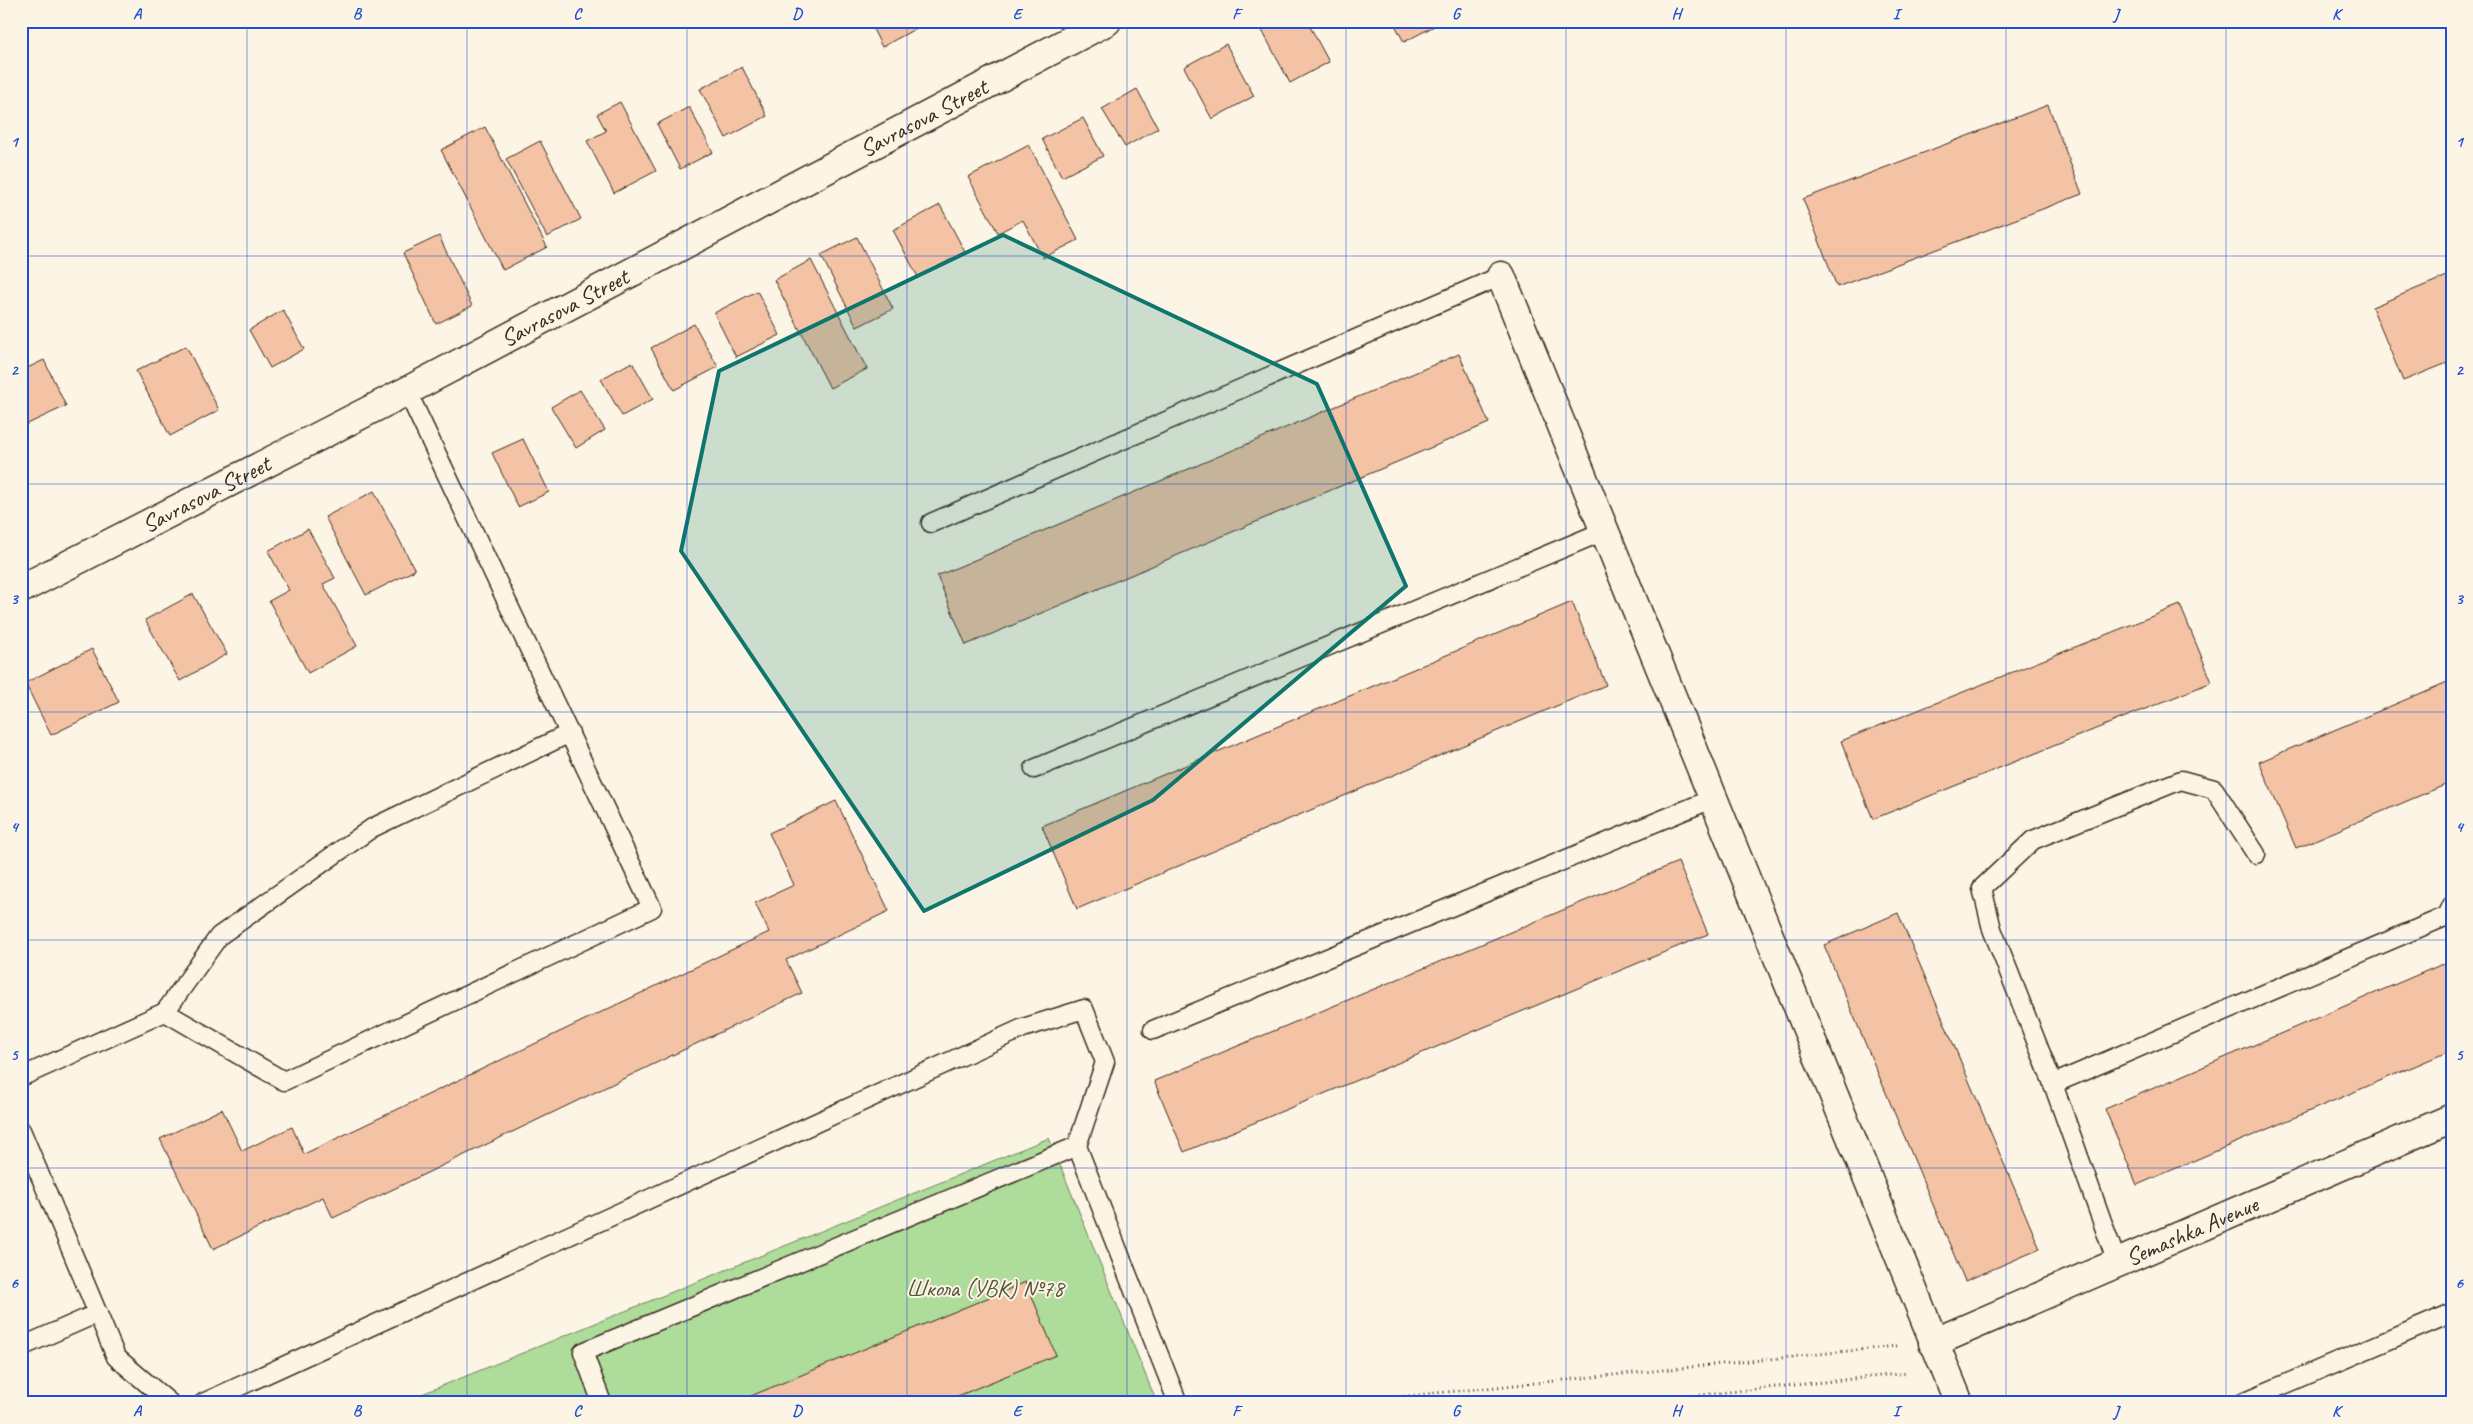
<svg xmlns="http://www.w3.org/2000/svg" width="2473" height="1424" font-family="Caveat,sans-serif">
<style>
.green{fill:#addc9b;stroke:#74835c}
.building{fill:#f4c3a5;stroke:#3b2a1e}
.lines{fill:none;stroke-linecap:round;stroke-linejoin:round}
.lane-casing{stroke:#3b2a1e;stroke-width:21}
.street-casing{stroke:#3b2a1e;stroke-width:31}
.path{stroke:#3b2a1e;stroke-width:3;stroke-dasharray:1 4;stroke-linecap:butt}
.lane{stroke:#fcf5e5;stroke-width:18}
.street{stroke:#fcf5e5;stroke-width:28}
.marked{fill:#0f766e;fill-opacity:0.2;stroke:#0f766e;stroke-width:4;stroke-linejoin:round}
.grid{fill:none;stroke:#1d4ed8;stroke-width:1;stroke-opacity:0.55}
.labels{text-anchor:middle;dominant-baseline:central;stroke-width:4;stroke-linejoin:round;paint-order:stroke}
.street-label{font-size:24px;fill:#3b2a1e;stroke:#fcf5e5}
.park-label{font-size:24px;fill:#58563d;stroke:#fcf5e5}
.neatline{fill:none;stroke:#1d4ed8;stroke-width:2}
.grid-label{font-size:16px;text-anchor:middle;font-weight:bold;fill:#1d4ed8}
</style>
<rect width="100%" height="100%" fill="#fcf5e5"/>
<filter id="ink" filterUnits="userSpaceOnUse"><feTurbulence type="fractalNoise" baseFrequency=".02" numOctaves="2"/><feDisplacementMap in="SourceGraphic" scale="10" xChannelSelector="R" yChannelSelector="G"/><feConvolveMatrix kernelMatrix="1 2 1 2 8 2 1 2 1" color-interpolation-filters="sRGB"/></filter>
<g filter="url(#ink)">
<polygon class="green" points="1049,1138 1157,1403 400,1403"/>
<g class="building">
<polygon points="869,21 923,21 924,24 882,47"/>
<polygon points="1257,21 1307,21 1329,62 1290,83"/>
<polygon points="1393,21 1439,21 1440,23 1404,42"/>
<polygon points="1226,44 1254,96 1212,119 1184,67"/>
<polygon points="742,67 767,116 726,138 700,89"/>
<polygon points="1137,89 1158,128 1125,147 1102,109"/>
<polygon points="620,102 656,171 614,193 587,141 606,131 597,114"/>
<polygon points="2048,105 2082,194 1837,287 1803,199"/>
<polygon points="689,107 713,152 680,169 657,124"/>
<polygon points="1083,118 1103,156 1062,177 1042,139"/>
<polygon points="485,127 547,247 503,270 441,150"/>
<polygon points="540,141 581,219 547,237 506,159"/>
<polygon points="1029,145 1078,240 1043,258 1023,220 998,233 968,177"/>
<polygon points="940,205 965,252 918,277 893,230"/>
<polygon points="439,236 472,306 436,324 403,253"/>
<polygon points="857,237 893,309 857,327 821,255"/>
<polygon points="811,260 867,369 830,388 774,280"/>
<polygon points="2452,274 2452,361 2403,381 2372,307"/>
<polygon points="757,291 780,335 736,357 714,313"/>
<polygon points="283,310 304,349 270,368 249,330"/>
<polygon points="694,324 718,367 674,390 651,348"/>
<polygon points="186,346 219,410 170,436 136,371"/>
<polygon points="1459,354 1489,423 966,645 937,576"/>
<polygon points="44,360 66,406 21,427 21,371"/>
<polygon points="632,362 653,399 622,416 601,379"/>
<polygon points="580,390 605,430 576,448 551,407"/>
<polygon points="523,439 549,492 518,507 492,453"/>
<polygon points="374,491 415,570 366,595 325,517"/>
<polygon points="308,529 335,578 323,584 357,646 308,673 269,601 289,590 268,551"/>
<polygon points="193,594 227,654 180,681 145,620"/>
<polygon points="1572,602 1606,685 1077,909 1042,826"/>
<polygon points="2180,605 2212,682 1873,819 1841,741"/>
<polygon points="92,649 119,702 51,735 25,683"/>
<polygon points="2452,680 2452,782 2296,848 2259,762"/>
<polygon points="836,801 889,911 786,960 802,993 333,1218 323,1197 213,1249 160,1139 222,1109 242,1151 292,1127 304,1154 769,932 755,903 794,885 769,833"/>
<polygon points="1678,862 1708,934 1184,1152 1154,1081"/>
<polygon points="1898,913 2040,1249 1965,1281 1824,945"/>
<polygon points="2452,960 2452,1050 2137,1185 2105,1109"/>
<polygon points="1026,1282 1056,1355 941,1403 734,1403"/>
</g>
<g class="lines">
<g class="lane-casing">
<g id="lane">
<polyline points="931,523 1501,276"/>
<polyline points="1034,769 1604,531"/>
<polyline points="165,1012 219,936 372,828 570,733"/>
<polyline points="1153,1030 1712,799"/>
<polyline points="21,1077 165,1012 284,1081 652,908 407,391"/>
<polyline points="2053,1084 2447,916 2452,905"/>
<polyline points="21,1130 116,1357 170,1403"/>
<polyline points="2117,1263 2053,1084 1992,929 1982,888 2033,840 2181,780 2214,789 2256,854"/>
<polyline points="21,1347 98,1313"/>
<polyline points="203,1403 1023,1028 1084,1009 1105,1062 1077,1146"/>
<polyline points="602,1403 583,1352 1077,1146 1178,1403"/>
<polyline points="2241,1403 2452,1313"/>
</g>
</g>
<g class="street-casing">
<g id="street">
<polyline points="1501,276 1959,1403"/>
<path id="s1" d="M 21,589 L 407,391 L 1107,21"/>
<path id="s2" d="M 1933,1343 L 2452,1118"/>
</g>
</g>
<g class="path">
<polyline points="1339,1403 1897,1346"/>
<polyline points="1625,1403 1908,1373"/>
</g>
<use href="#lane" class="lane"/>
<use href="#street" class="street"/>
</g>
</g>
<path class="marked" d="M 1003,235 L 1317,384 L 1406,586 L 1153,800 L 924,911 L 681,551 L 719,371 Z"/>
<path class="grid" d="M 247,21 L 247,1403M 467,21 L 467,1403M 687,21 L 687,1403M 907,21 L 907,1403M 1127,21 L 1127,1403M 1346,21 L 1346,1403M 1566,21 L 1566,1403M 1786,21 L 1786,1403M 2006,21 L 2006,1403M 2226,21 L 2226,1403M 21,256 L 2452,256M 21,484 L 2452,484M 21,712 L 2452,712M 21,940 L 2452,940M 21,1168 L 2452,1168"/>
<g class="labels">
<g class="street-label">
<text stroke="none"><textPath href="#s1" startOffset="1018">Savrasova Street</textPath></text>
<text stroke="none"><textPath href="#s1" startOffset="612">Savrasova Street</textPath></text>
<text stroke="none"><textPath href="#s1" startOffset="208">Savrasova Street</textPath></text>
<text stroke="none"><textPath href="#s2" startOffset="282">Semashka Avenue</textPath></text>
</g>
<g class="park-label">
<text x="985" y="1288">Школа (УВК) №78</text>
</g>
</g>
<rect width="2473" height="1424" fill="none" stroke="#fcf5e5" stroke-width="55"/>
<rect x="28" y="28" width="2418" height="1368" class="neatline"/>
<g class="grid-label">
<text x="137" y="19">A</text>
<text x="357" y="19">B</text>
<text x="577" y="19">C</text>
<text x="797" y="19">D</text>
<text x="1017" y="19">E</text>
<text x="1236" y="19">F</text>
<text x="1456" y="19">G</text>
<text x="1676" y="19">H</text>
<text x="1896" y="19">I</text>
<text x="2116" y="19">J</text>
<text x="2336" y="19">K</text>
<text x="14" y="147">1</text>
<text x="2459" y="147">1</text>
<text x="14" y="375">2</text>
<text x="2459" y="375">2</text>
<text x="14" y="604">3</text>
<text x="2459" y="604">3</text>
<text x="14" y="832">4</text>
<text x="2459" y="832">4</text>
<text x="14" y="1060">5</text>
<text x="2459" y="1060">5</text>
<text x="14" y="1288">6</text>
<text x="2459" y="1288">6</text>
<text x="137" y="1416">A</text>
<text x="357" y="1416">B</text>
<text x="577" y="1416">C</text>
<text x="797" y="1416">D</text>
<text x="1017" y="1416">E</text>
<text x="1236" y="1416">F</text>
<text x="1456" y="1416">G</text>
<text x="1676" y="1416">H</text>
<text x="1896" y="1416">I</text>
<text x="2116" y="1416">J</text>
<text x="2336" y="1416">K</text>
</g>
</svg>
